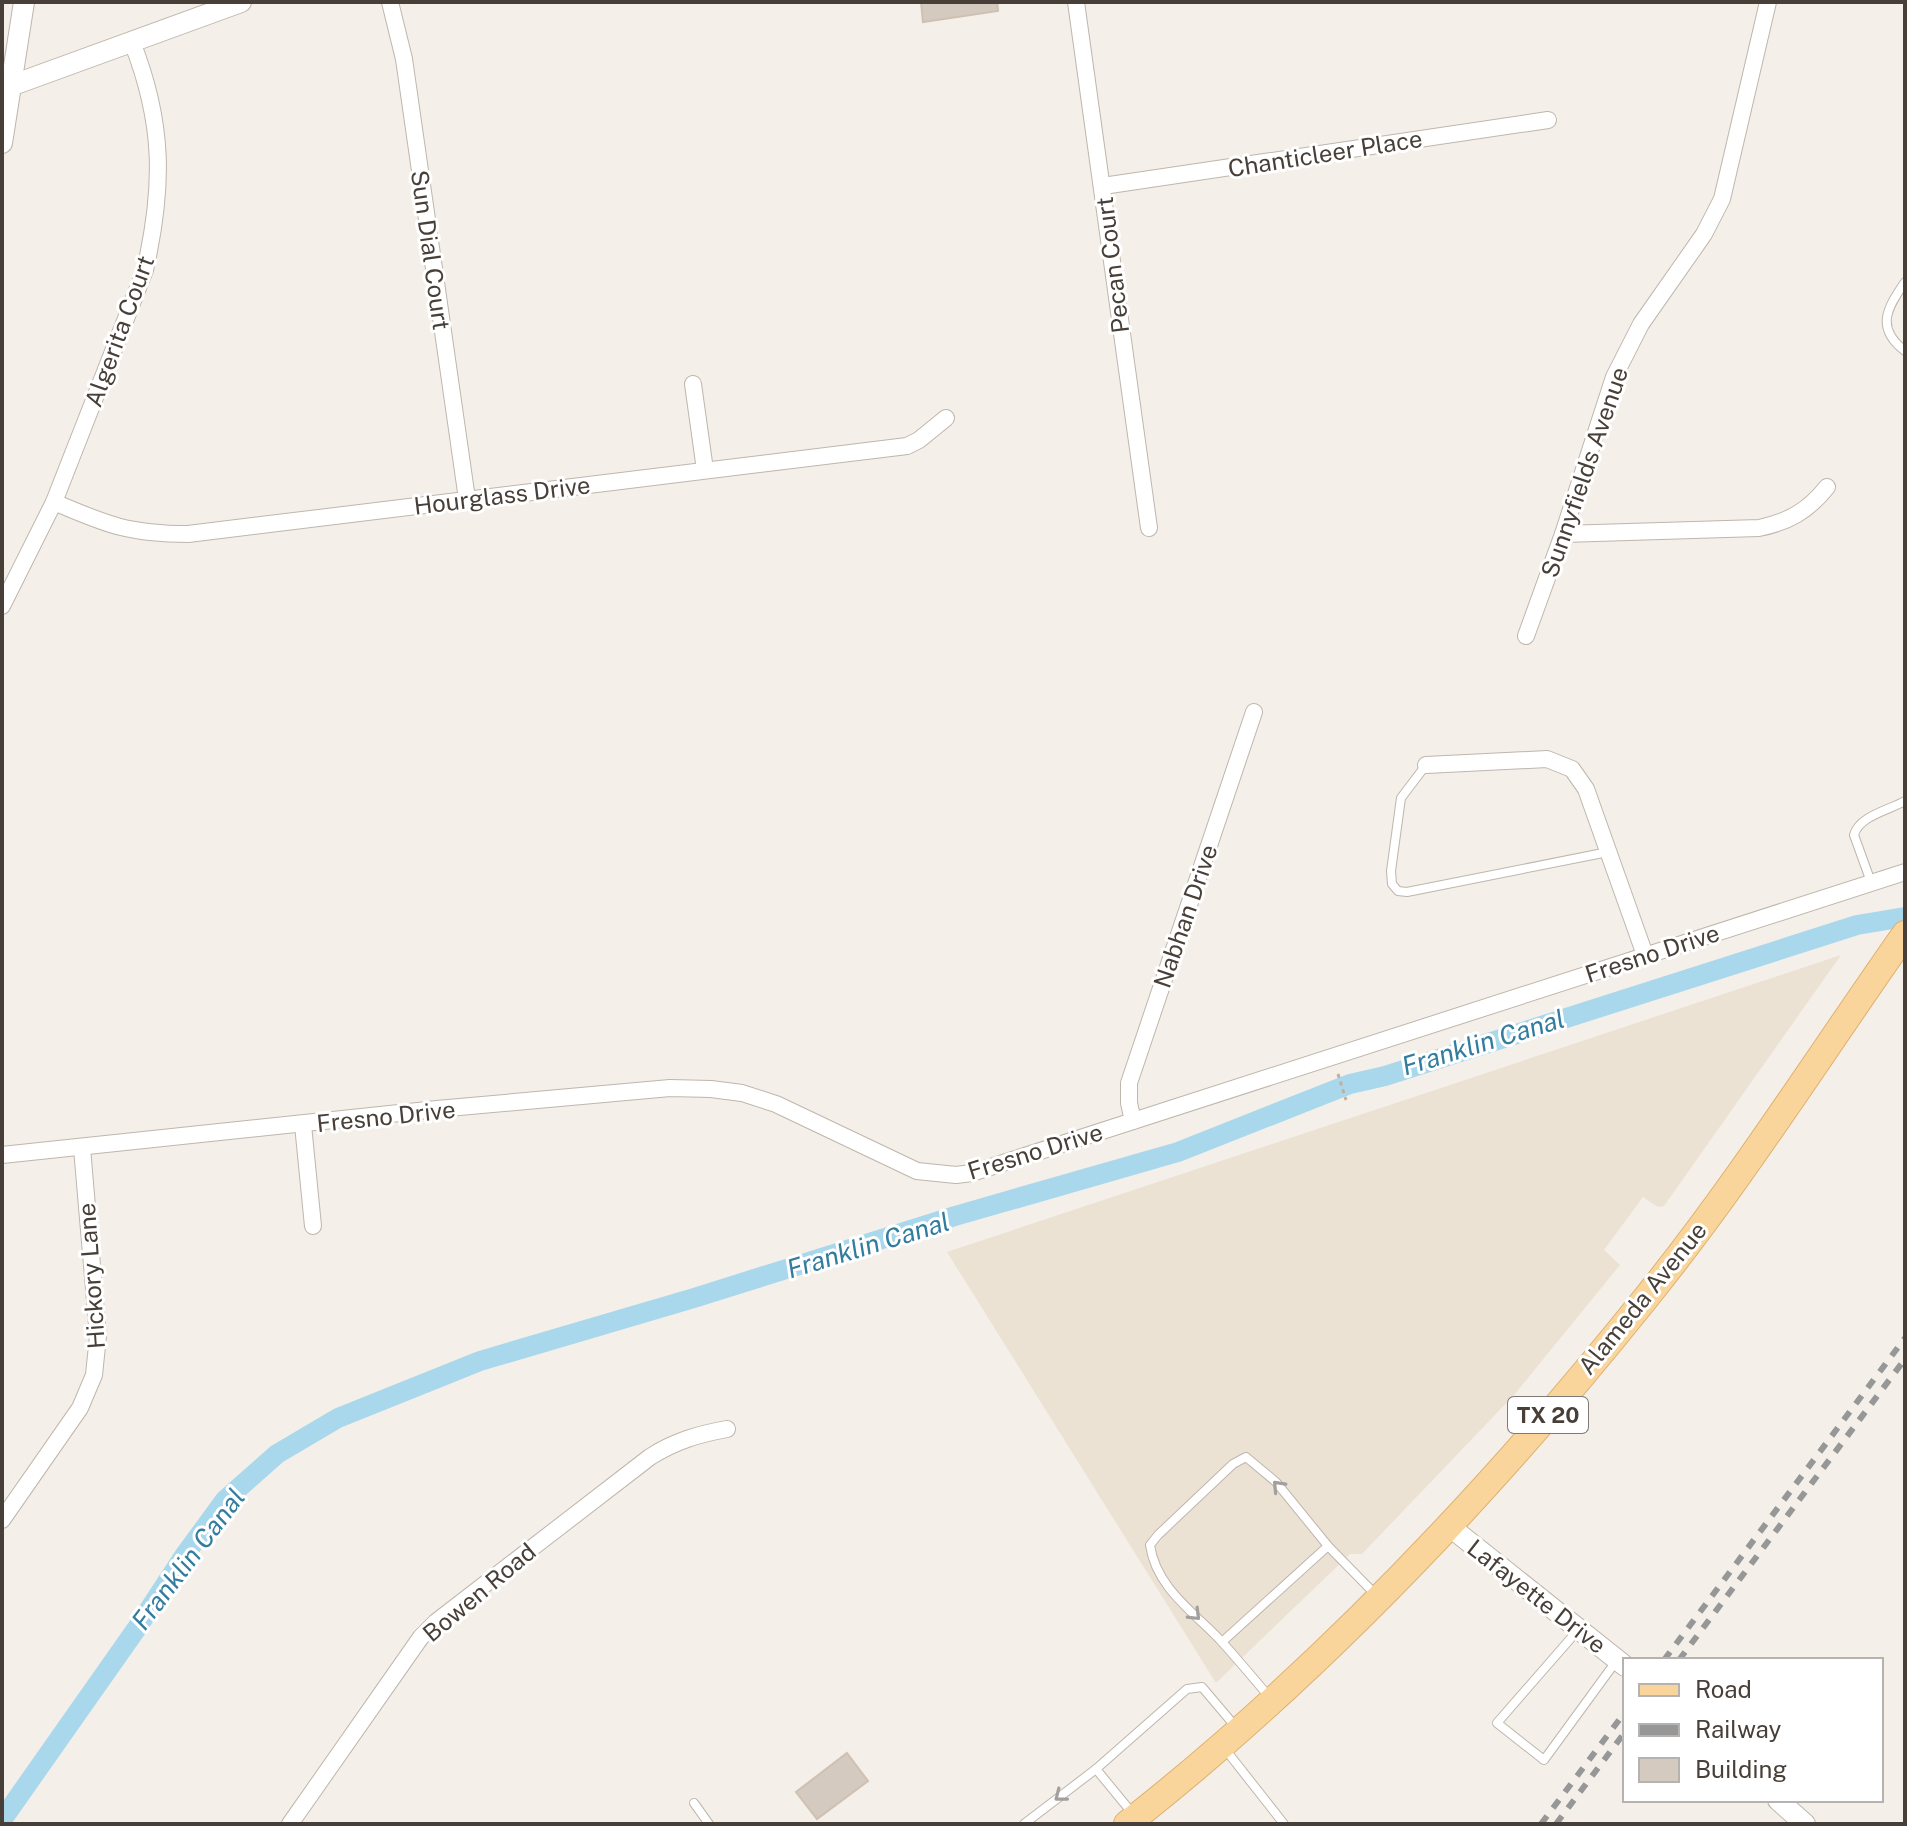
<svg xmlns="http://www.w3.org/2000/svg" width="1907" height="1826" font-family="'Public Sans',sans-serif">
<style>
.education{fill:#ece2d4}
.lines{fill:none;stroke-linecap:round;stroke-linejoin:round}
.canal{stroke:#a9d8ed;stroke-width:20}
.building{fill:#d5cabf;stroke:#cfc1b2;stroke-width:2}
.service-casing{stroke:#bfb6ac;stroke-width:10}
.minor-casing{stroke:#bfb6ac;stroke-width:18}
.tertiary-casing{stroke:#bfb6ac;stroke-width:22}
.primary-casing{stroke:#deb06c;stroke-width:28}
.path{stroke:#c0b09e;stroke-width:3;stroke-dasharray:4 4;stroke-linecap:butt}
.service{stroke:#fff;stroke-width:8}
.minor{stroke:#fff;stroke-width:16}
.tertiary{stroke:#fff;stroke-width:20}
.primary{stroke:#f9d59c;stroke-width:26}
.rail{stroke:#979797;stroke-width:6;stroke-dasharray:10 10;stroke-linecap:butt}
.oneway{stroke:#a39f9c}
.labels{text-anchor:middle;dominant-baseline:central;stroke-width:6;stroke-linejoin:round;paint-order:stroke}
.shield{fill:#fff;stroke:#7e7974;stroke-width:2}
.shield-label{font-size:22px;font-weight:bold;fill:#473f38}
.street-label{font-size:24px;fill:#473f38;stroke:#fff}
.water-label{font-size:26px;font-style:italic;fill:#327c9e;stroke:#fff}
</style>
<rect width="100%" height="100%" fill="#f4efe9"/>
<polygon class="education" points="1841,955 1664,1206 1658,1207 1643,1197 1604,1250 1620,1265 1514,1395 1362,1554 1350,1554 1216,1683 947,1252"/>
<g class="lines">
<polyline class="canal" points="2,1820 137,1628 184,1556 225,1500 277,1454 338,1418 480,1361 694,1298 955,1216 1178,1152 1350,1084 1385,1076 1857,925 1905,917"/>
</g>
<g class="building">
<polygon points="921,2 997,2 998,11 923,22"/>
<polygon points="847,1753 868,1781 817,1819 796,1792"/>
</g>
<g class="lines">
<g class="service-casing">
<g id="service">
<path d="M 1905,282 C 1887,308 1875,328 1905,351"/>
<polyline points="1426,765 1401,798 1391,871 1392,884 1398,891 1407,892 1608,852"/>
<path d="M 1871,882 L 1854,835 C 1859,816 1889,810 1905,801"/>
<polyline points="1578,1630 1497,1723 1544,1760 1617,1660"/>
<polyline points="1222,1642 1328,1546"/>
<path d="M 1271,1699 C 1255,1680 1239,1661 1222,1642 C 1195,1613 1156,1588 1150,1545 L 1158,1535 L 1233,1464 L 1246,1457 L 1276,1482 L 1328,1546 L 1375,1594"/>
<polyline points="1225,1749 1284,1824"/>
<polyline points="694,1803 709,1824"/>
<polyline points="1133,1814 1096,1769 1187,1689 1202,1687 1235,1726"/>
<polyline points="1024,1824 1096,1769"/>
</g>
</g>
<g class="minor-casing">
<g id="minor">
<polyline points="390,2 404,59 467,499"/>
<polyline points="1076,2 1149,528"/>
<polyline points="1103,186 1548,120"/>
<polyline points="693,384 705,470"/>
<path d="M 54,502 C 107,525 130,534 188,534 L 907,446 L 919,440 L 946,418"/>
<path d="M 1563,534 L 1759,528 C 1788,522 1808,511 1827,487"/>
<path d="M 2,606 L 54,502 L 145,270 C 164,186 164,123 132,42"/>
<polyline points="1526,636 1563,534 1614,377 1641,324 1704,234 1722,199 1768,2"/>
<polyline points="1426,765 1547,759 1572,769 1586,789 1645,955"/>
<polyline points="1133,1121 1129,1103 1129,1083 1254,712"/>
<polyline points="303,1125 313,1226"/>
<polyline points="2,1155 437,1109 670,1088 711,1089 742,1093 776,1104 917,1171 956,1175 972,1173 1905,872"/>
<polyline points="2,1520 80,1408 94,1375 98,1336 82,1148"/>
<path d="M 290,1824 L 421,1637 L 436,1622 L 650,1457 C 675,1441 699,1434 727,1429"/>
</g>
</g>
<g class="tertiary-casing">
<g id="tertiary">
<polyline points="13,85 241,2"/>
<polyline points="2,143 24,2"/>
<polyline points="1449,1526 1625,1666"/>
<polyline points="1778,1800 1805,1824"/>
</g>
</g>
<g class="primary-casing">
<path id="primary" d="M 1127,1824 C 1320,1672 1492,1490 1645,1299 C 1739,1183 1819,1056 1905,934"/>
</g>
<polyline class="path" points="1338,1074 1346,1100"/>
<use href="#service" class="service"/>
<use href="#minor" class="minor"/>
<use href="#tertiary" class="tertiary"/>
<use href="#primary" class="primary"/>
<g class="rail">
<polyline points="1664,1660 1905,1338"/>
<polyline points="1679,1660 1905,1359"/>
<polyline points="1541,1824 1625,1712"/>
<polyline points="1556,1824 1625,1732"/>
</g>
</g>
<defs><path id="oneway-chevron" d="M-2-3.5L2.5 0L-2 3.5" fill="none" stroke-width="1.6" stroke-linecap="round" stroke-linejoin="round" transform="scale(2)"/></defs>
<g class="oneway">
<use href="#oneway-chevron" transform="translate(1278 1486) rotate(-133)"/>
<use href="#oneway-chevron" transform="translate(1195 1615) rotate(45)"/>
<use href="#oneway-chevron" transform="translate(1060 1796) rotate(142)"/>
</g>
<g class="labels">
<rect class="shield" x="1508" y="1397" width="80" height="36" rx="6"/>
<g class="shield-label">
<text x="1548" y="1415">TX 20</text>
</g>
<g class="street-label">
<text transform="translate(1325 153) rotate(-9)">Chanticleer Place</text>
<text transform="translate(431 250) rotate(82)">Sun Dial Court</text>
<text transform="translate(1112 265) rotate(-97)">Pecan Court</text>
<text transform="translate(119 331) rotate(-70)">Algerita Court</text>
<text transform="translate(1584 472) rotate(-71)">Sunnyfields Avenue</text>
<text transform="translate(502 495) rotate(-7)">Hourglass Drive</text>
<text transform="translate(1185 916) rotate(-71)">Nabhan Drive</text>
<text transform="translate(1652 953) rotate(-18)">Fresno Drive</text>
<text transform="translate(386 1116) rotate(-6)">Fresno Drive</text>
<text transform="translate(1035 1151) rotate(-17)">Fresno Drive</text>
<text transform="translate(91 1276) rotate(-94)">Hickory Lane</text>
<text transform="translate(1642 1298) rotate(-51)">Alameda Avenue</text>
<text transform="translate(479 1592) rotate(-40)">Bowen Road</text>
<text transform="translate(1537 1596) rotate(38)">Lafayette Drive</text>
</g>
<g class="water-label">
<text transform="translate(1483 1042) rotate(-17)">Franklin Canal</text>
<text transform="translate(868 1245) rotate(-17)">Franklin Canal</text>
<text transform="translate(188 1559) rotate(-53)">Franklin Canal</text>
</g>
</g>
<rect width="1907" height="1826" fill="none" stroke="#473f38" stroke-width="8"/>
<rect x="1623" y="1658" width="260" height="144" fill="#ffffff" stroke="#b5b2af" stroke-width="2"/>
<rect x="1639" y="1684" width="40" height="12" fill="#f9d59c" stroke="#b5b2af" stroke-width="2"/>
<text x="1695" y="1698" font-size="24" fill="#473f38">Road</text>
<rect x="1639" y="1724" width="40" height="12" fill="#979797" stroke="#b5b2af" stroke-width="2"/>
<text x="1695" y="1738" font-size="24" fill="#473f38">Railway</text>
<rect x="1639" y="1758" width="40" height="24" fill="#d5cabf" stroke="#b5b2af" stroke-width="2"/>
<text x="1695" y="1778" font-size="24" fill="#473f38">Building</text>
</svg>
